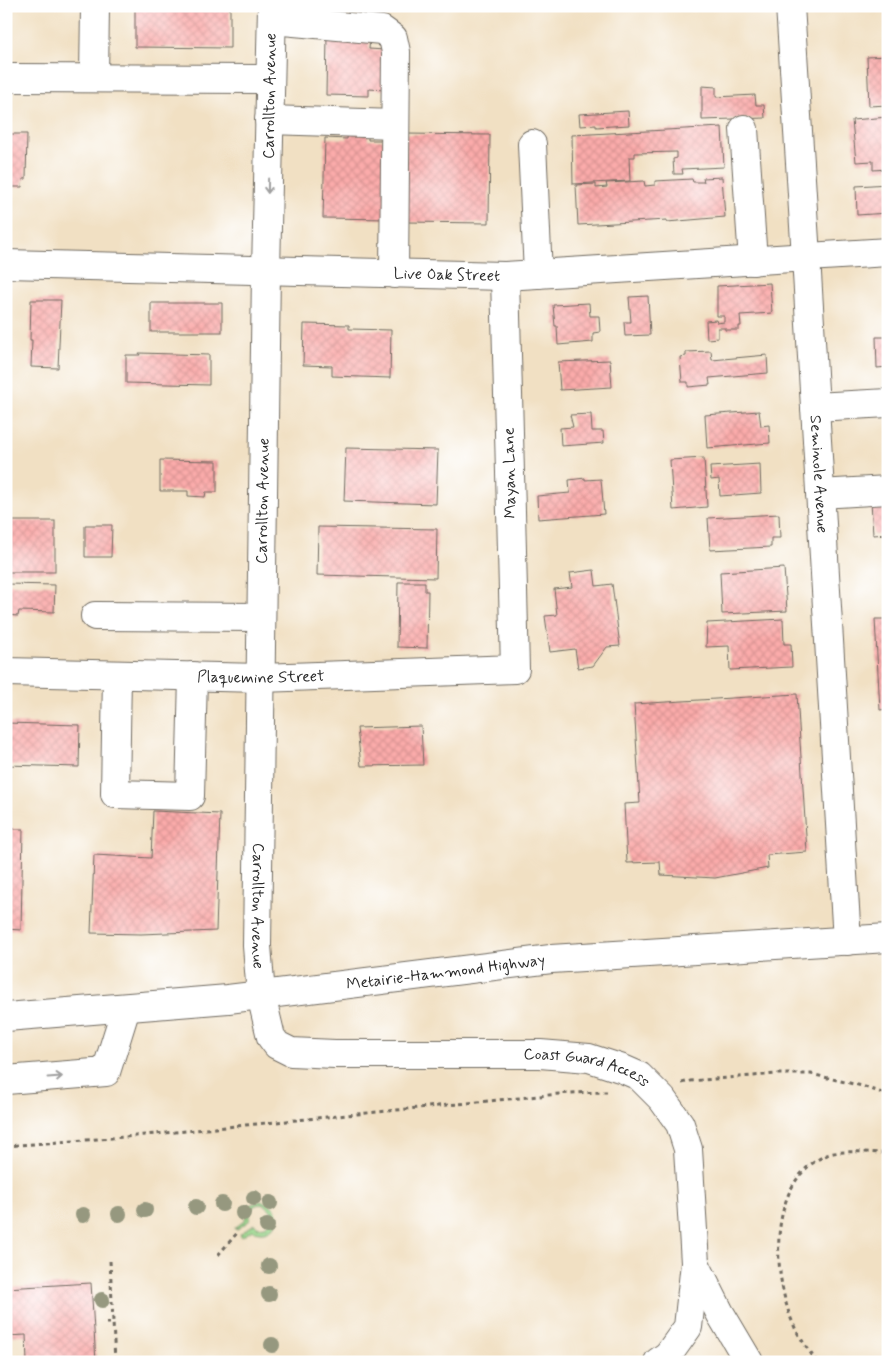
<svg xmlns="http://www.w3.org/2000/svg" width="894" height="1368" font-family="Mynerve,sans-serif">
<style>
.park{fill:url(#park-dots);stroke:#62805a}
.building{fill:url(#building-cross-hatch)}
.lines{fill:none;stroke-linecap:round;stroke-linejoin:round}
.minor-casing{stroke:#706a60;stroke-width:30}
.path{stroke:#706a60;stroke-width:3;stroke-dasharray:4 4;stroke-linecap:butt}
.minor{stroke:#fff;stroke-width:28}
.tree{fill:#96987f}
.oneway{stroke:#a0a0a0}
.labels{text-anchor:middle;dominant-baseline:central;stroke-width:4.5;stroke-linejoin:round;paint-order:stroke}
.street-label{font-size:16px;fill:#2b2b2b;stroke:#fff}
</style>
<defs>
<pattern id="park-dots" width="8" height="8" patternUnits="userSpaceOnUse" patternTransform="scale(1.25)"><rect width="8" height="8" fill="#98d589"/><path d="M2 2h.1M6 6h.1" fill="none" stroke="#83b776" stroke-width="1.8" stroke-linecap="round"/></pattern>
<pattern id="building-cross-hatch" width="8" height="8" patternUnits="userSpaceOnUse" patternTransform="scale(1.25)"><rect width="8" height="8" fill="#fbabaa"/><path d="M0 0l8 8M0 8l8-8" fill="none" stroke="#d79392"/></pattern>
</defs>
<rect width="100%" height="100%" fill="#fff"/>
<filter id="ink" filterUnits="userSpaceOnUse"><feTurbulence type="fractalNoise" baseFrequency=".02" numOctaves="2"/><feDisplacementMap in="SourceGraphic" scale="10" xChannelSelector="R" yChannelSelector="G"/><feConvolveMatrix kernelMatrix="1 2 1 2 8 2 1 2 1" color-interpolation-filters="sRGB"/></filter>
<filter id="wash" filterUnits="userSpaceOnUse"><feTurbulence type="fractalNoise" baseFrequency=".0096" numOctaves="4" result="noise"/><feDisplacementMap in="SourceGraphic" scale="20" xChannelSelector="R" yChannelSelector="G"/><feGaussianBlur stdDeviation="1.12" result="paint"/><feColorMatrix in="noise" values="0 0 0 0 0 0 0 0 0 0 0 0 0 0 0 0 0 1.4 0 .05"/><feComposite in="paint" operator="in"/></filter>
<g filter="url(#wash)">
<rect width="100%" height="100%" fill="#f1e0c3"/>
<path class="park" d="M 260,1201 C 288,1204 279,1241 252,1230 L 242,1237 L 240,1234 L 254,1224 L 259,1227 L 265,1226 C 289,1211 248,1189 250,1220 L 236,1230 L 235,1228 L 245,1220 C 246,1209 249,1204 260,1201 Z"/>
<g id="blocks">
<g class="building">
<polygon points="135,6 230,6 230,48 135,47"/>
<polygon points="669,6 697,6 697,8 669,10"/>
<polygon points="327,36 370,37 369,49 385,50 385,90 369,89 369,96 326,95"/>
<polygon points="888,56 888,105 869,106 867,57"/>
<polygon points="702,86 716,87 716,97 755,95 756,105 764,105 765,118 702,120"/>
<polygon points="628,111 629,125 596,127 596,125 580,126 579,114"/>
<polygon points="888,117 888,169 873,170 873,161 856,162 852,120"/>
<polygon points="722,127 724,167 682,169 683,174 674,174 673,159 677,158 677,152 635,153 635,157 629,157 630,181 573,184 572,135"/>
<polygon points="348,131 368,132 368,140 391,140 390,219 323,218 325,138 347,139"/>
<polygon points="6,134 27,134 26,179 23,179 22,187 6,187"/>
<polygon points="406,134 490,135 489,223 405,222"/>
<polygon points="722,177 725,217 667,222 667,220 578,225 576,185 596,184 596,188 607,187 606,183 644,181 645,186 655,185 655,181 692,179 693,182 704,182 703,178"/>
<polygon points="888,184 888,213 857,215 856,186"/>
<polygon points="770,283 772,313 740,315 741,326 739,326 739,330 725,330 725,328 718,328 718,338 707,339 706,321 716,320 717,323 724,322 724,316 717,316 717,286"/>
<polygon points="648,296 650,335 625,336 624,322 631,322 629,297"/>
<polygon points="31,300 61,300 58,368 31,367 32,340 30,340"/>
<rect x="151" y="303" width="71" height="29"/>
<polygon points="589,303 590,316 599,316 600,332 593,333 593,342 558,345 557,326 555,326 553,305"/>
<polygon points="304,324 349,325 349,329 391,330 390,378 332,376 332,366 303,365"/>
<polygon points="876,337 888,337 888,367 877,368"/>
<polygon points="711,351 712,360 767,355 768,373 709,378 710,385 688,387 688,382 682,382 680,357 686,356 686,352"/>
<polygon points="139,353 209,355 209,385 126,383 126,355 140,355"/>
<polygon points="610,360 612,387 560,390 558,362"/>
<polygon points="759,411 761,426 769,425 770,443 707,448 705,415"/>
<polygon points="591,414 592,431 603,431 604,443 561,446 560,428 573,427 570,415"/>
<polygon points="346,448 438,450 436,504 344,501"/>
<polygon points="704,458 707,507 673,510 670,460"/>
<polygon points="160,460 217,461 217,492 206,492 205,497 188,496 188,491 160,491"/>
<polygon points="760,464 761,493 720,496 719,479 711,480 710,467"/>
<polygon points="585,478 585,480 601,479 604,514 538,519 537,496 570,493 569,480"/>
<polygon points="888,500 888,534 873,535 871,501"/>
<polygon points="779,514 780,538 771,538 771,547 710,550 708,518"/>
<rect x="6" y="521" width="49" height="51"/>
<polygon points="85,525 112,525 111,557 85,557"/>
<polygon points="318,527 437,529 436,578 317,575"/>
<polygon points="784,568 787,611 722,614 720,572"/>
<polygon points="594,570 596,586 612,584 620,646 607,647 593,666 578,668 575,649 550,652 545,616 557,615 554,589 572,587 570,573"/>
<polygon points="398,582 425,582 425,591 428,591 427,648 397,647"/>
<polygon points="6,584 55,585 54,612 19,611 18,616 6,615"/>
<polygon points="783,619 784,644 791,644 792,667 730,670 729,646 706,647 707,623"/>
<polygon points="875,619 888,619 888,709 880,710"/>
<polygon points="797,694 807,852 767,855 768,868 715,878 661,875 660,862 627,863 624,804 640,803 634,704"/>
<polygon points="6,723 80,725 79,767 6,765"/>
<polygon points="421,726 423,765 361,766 357,728"/>
<polygon points="153,811 220,814 216,931 141,934 91,933 94,855 151,858"/>
<polygon points="6,829 23,829 21,930 6,929"/>
<polygon points="91,1283 96,1362 27,1362 26,1335 6,1336 6,1288"/>
</g>
</g>
</g>
<g filter="url(#ink)">
<use href="#blocks" fill-opacity="0" stroke="#706a60" stroke-width="1"/>
<g class="lines">
<g class="minor-casing">
<g id="minor">
<path id="s1" d="M 272,6 L 266,271 L 257,946 L 261,995 L 271,1037 L 277,1045 L 291,1052 L 335,1054 L 540,1054 L 589,1058 L 623,1069 L 639,1076 L 662,1099 L 680,1124 L 688,1149 L 695,1263 L 688,1327 L 668,1355 L 658,1362"/>
<path id="s2" d="M 790,6 L 806,257 L 847,941"/>
<polyline points="272,20 382,30 393,38 396,52 394,274"/>
<polyline points="6,78 270,79"/>
<polyline points="94,78 95,6"/>
<polyline points="269,120 395,124"/>
<polyline points="744,129 753,261"/>
<polyline points="532,144 538,274"/>
<path id="s3" d="M 6,264 L 505,276 L 888,252"/>
<polyline points="815,407 888,403"/>
<polyline points="820,494 888,490"/>
<polyline points="95,616 261,617"/>
<path id="s4" d="M 6,672 L 261,678 L 515,669 L 505,276"/>
<polyline points="117,675 115,794 190,796 193,676"/>
<path id="s5" d="M 6,1017 L 228,999 L 551,959 L 888,938"/>
<polyline points="6,1080 106,1072 126,1008"/>
<polyline points="695,1263 720,1313 749,1362"/>
</g>
</g>
<g class="path">
<polyline points="682,1083 690,1081 777,1074 811,1074 862,1086 888,1095"/>
<polyline points="6,1146 125,1137 569,1093 607,1092"/>
<polyline points="218,1255 238,1232"/>
<polyline points="110,1261 115,1362"/>
<polyline points="106,1323 113,1323"/>
<path d="M 817,1362 C 810,1352 802,1341 796,1330 C 772,1281 765,1180 827,1155 C 842,1149 871,1153 888,1153"/>
</g>
<use href="#minor" class="minor"/>
</g>
<g class="tree">
<circle cx="254" cy="1198" r="8"/>
<circle cx="270" cy="1203" r="8"/>
<circle cx="222" cy="1204" r="8"/>
<circle cx="196" cy="1207" r="8"/>
<circle cx="145" cy="1210" r="8"/>
<circle cx="243" cy="1213" r="8"/>
<circle cx="119" cy="1214" r="8"/>
<circle cx="83" cy="1215" r="8"/>
<circle cx="267" cy="1226" r="8"/>
<circle cx="269" cy="1266" r="8"/>
<circle cx="269" cy="1294" r="8"/>
<circle cx="102" cy="1300" r="8"/>
<circle cx="272" cy="1345" r="8"/>
</g>
<defs><path id="oneway-shaft" d="M-6 0H5M1.5-3L5.5 0L1.5 3" fill="none" stroke-width="1.6" stroke-linecap="round" stroke-linejoin="round" transform="scale(1.25)"/></defs>
<g class="oneway">
<use href="#oneway-shaft" transform="translate(268 186) rotate(91)"/>
<use href="#oneway-shaft" transform="translate(55 1077) rotate(-4)"/>
</g>
</g>
<g class="labels">
<g class="street-label">
<text transform="translate(270 96) rotate(-89)">Carrollton Avenue</text>
<text stroke="none"><textPath href="#s3" startOffset="441">Live Oak Street</textPath></text>
<text transform="translate(510 473) rotate(-91)">Mayan Lane</text>
<text stroke="none"><textPath href="#s2" startOffset="469">Seminole Avenue</textPath></text>
<text transform="translate(263 501) rotate(-89)">Carrollton Avenue</text>
<text stroke="none"><textPath href="#s4" startOffset="255">Plaquemine Street</textPath></text>
<text stroke="none"><textPath href="#s1" startOffset="900">Carrollton Avenue</textPath></text>
<text stroke="none"><textPath href="#s5" startOffset="442">Metairie-Hammond Highway</textPath></text>
<text stroke="none"><textPath href="#s1" startOffset="1356">Coast Guard Access</textPath></text>
</g>
</g>
<rect width="894" height="1368" fill="none" stroke="#fff" stroke-width="25"/>
</svg>
